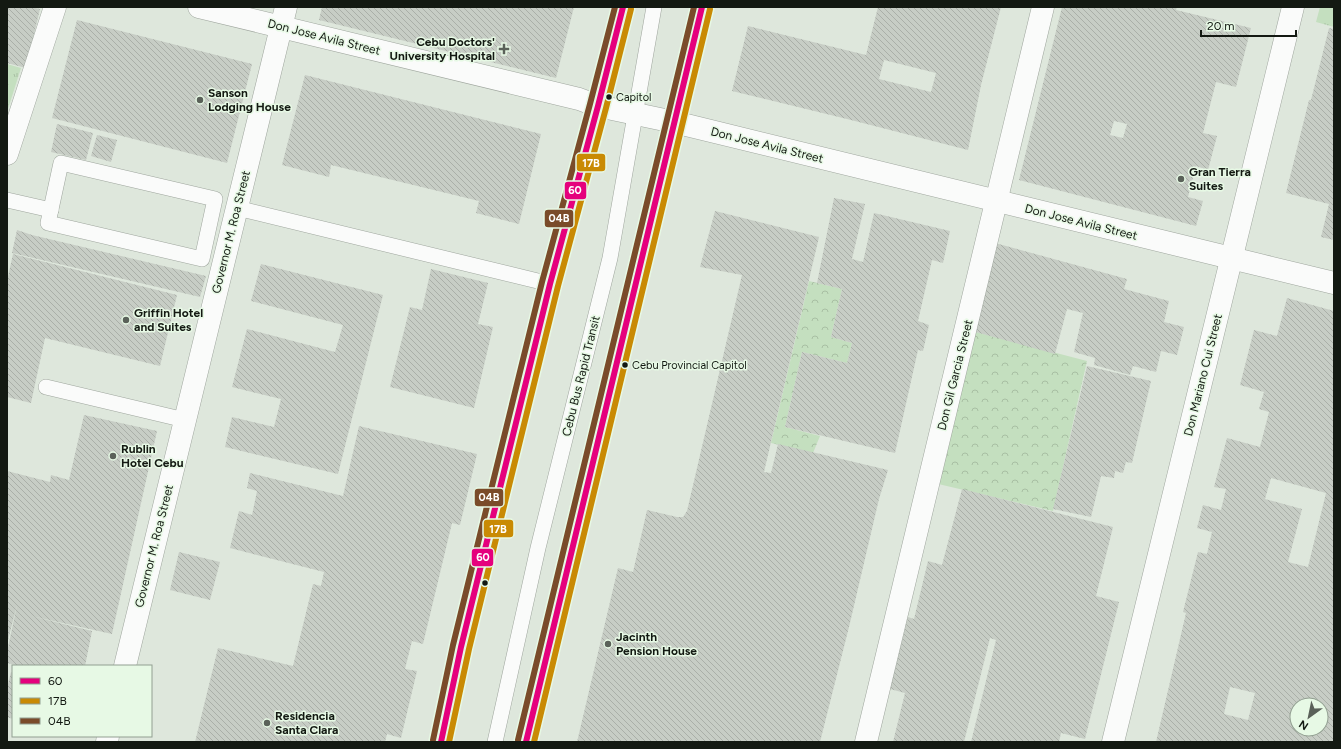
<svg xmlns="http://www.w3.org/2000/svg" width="1341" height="749" font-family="Figtree,sans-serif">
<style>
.grass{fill:url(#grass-tufts)}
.forest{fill:url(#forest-crowns)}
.building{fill:url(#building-back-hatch);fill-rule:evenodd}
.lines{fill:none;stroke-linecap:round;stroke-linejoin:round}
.lane-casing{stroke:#9fa69e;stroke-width:16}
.street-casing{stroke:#9fa69e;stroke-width:23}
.secondary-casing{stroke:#9fa69e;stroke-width:23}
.lane{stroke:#fafbfa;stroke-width:15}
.street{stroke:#fafbfa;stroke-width:22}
.secondary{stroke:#fafbfa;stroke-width:22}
.bus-1-casing{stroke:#e7f9e5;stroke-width:9}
.bus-2-casing{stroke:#e7f9e5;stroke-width:9}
.bus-3-casing{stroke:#e7f9e5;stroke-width:9}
.bus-1{stroke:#e5007d;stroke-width:6}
.bus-2{stroke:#c98a04;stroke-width:6}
.bus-3{stroke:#7a4b2a;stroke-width:6}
.poi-dot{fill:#5a6159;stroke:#e7f9e5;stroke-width:1.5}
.bus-dot{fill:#131912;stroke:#e7f9e5;stroke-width:1.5}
.labels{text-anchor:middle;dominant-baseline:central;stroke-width:3;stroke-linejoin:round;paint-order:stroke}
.bus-label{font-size:11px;fill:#131912;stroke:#e7f9e5;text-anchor:start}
.street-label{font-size:12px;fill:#131912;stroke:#e7f9e5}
.poi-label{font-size:12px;font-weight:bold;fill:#131912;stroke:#e7f9e5;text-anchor:start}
.line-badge{stroke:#e7f9e5;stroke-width:1.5}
.badge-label{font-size:11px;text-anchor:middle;font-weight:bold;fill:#fff}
</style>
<defs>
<pattern id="grass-tufts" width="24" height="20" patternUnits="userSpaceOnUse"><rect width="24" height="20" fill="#c4dfbf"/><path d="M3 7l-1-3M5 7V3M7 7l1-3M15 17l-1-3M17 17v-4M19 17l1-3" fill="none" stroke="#a8bfa3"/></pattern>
<pattern id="forest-crowns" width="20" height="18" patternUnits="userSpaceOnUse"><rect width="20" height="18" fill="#c4dfbf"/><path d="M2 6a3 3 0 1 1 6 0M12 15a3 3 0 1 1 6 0" fill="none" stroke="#a8bfa3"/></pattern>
<pattern id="building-back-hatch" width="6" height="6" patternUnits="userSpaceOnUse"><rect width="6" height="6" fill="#c7cdc5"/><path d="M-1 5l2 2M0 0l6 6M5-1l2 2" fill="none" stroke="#aaafa8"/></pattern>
</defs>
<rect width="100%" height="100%" fill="#dee7dc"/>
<g class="grass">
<polygon points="1320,7 1334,7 1334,27 1316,22"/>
<polygon points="7,64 21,68 7,112"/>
</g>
<g class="forest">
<polygon points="809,281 842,289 831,337 852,343 847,363 802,352 785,427 820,436 813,453 771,443"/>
<polygon points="972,331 1087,361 1053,511 934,483"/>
</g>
<g class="building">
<polygon points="7,7 31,7 40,9 26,68 7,63"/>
<polygon points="322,7 574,7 556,78 319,20"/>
<path d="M 878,7 L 1001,7 L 981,85 L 968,150 L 851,120 L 732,91 L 748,26 L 866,55 ZM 884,60 L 936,73 L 931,92 L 879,79 Z"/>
<path d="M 1062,7 L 1177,7 L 1176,10 L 1251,28 L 1236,87 L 1216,82 L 1203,133 L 1217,136 L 1208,170 L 1196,166 L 1188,197 L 1203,201 L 1196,226 L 1019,180 ZM 1114,121 L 1127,124 L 1123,138 L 1110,135 Z"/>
<polygon points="77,20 252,64 227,163 52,118"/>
<polygon points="1329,28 1334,29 1334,240 1321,237 1329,204 1286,193 1309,100 1311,100"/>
<polygon points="305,75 541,134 519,224 476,213 479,201 331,165 329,177 282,165"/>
<polygon points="57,124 93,133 86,160 51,152"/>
<polygon points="97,135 117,140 111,162 91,156"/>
<polygon points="834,198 865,204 852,259 863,262 874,213 950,231 943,263 932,260 918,321 929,325 923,351 918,350 895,453 785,427 802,352 847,363 852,343 831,337 842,289 817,283"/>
<polygon points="715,211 819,237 764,472 771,473 778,444 888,470 879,499 849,627 820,742 577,742 618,568 633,572 647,510 677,517 683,517 687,511 742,275 700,267"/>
<polygon points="17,230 32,235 206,276 200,297 12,253"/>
<polygon points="995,243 1127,279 1124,289 1169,301 1164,322 1184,327 1177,355 1161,351 1156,372 1133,366 1130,375 1094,365 1095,358 1074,352 1083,313 1067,309 1055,354 972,331"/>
<polygon points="13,254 177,295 160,366 45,338 31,403 7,397 7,281"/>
<polygon points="261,264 383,295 338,474 225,447 232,417 274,427 281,399 232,387 247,329 335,352 343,325 251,301"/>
<polygon points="431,269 488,283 478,324 493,327 474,408 390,387 410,307 422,310"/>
<path d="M 1287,298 L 1334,311 L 1334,742 L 1156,742 L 1186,613 L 1183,612 L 1198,552 L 1207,554 L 1212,532 L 1197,528 L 1203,505 L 1221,510 L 1226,489 L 1214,487 L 1227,438 L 1260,447 L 1269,412 L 1259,409 L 1264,392 L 1240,385 L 1254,330 L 1277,336 ZM 1271,478 L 1326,493 L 1308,567 L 1288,562 L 1302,509 L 1265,499 ZM 1230,687 L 1255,693 L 1248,720 L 1224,714 ZM 1297,705 L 1321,705 L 1321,729 L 1297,729 Z"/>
<polygon points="1087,366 1151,381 1132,463 1126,462 1123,473 1115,471 1114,478 1101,476 1091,517 1053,509"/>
<polygon points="84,415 157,431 112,634 31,616 92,631 85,666 20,666 7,663 7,652 17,605 7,644 7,471 50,482 51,475 69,480"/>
<polygon points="359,426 477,454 460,525 452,523 423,644 412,641 405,669 417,671 401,738 387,734 385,742 195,742 218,648 293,666 313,584 321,586 324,572 230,548 239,511 252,515 257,491 247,488 250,473 343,496"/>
<polygon points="962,489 1113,527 1096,596 1119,602 1085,739 1061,733 1059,742 971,742 996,640 990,638 964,742 893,742 905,693 890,689 908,617 914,619 928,561 942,565"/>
<polygon points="179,552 220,562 210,600 170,590"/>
<polygon points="11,672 13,673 13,719 7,717 7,688"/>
</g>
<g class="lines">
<g class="lane-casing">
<g id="lane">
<polygon points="61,163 215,199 202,259 48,223"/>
<polyline points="7,200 51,210"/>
<polyline points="237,208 550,284"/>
<polyline points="46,387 185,420"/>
<polyline points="495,742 538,548 610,258 654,7"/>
</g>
</g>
<g class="street-casing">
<polyline id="street" points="1231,258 1334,283"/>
</g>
<g class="secondary-casing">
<g id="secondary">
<polyline points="199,7 579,99 598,106 674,122 1231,258"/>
<polyline points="7,154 55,7"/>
<polyline points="125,666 286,7"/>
<polyline points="107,742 108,736"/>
<polyline points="441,742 461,647 550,284 598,106 623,7"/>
<polyline points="526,742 702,7"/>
<polyline points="866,742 1043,7"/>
<polyline points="1113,742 1293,7"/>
</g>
</g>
<use href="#lane" class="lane"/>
<use href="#street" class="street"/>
<use href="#secondary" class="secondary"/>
<g class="bus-1-casing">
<g id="bus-1">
<polyline points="441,742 461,647 550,284 598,106 623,7"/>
<polyline points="526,742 702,7"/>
</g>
</g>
<g class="bus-2-casing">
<g id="bus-2">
<polyline points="449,742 469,649 558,286 606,108 631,9"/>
<polyline points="534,742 710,9"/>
</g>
</g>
<g class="bus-3-casing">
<g id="bus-3">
<polyline points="433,740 453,645 542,282 590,104 615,7"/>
<polyline points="518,740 694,7"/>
</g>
</g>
<use href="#bus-1" class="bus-1"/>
<use href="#bus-2" class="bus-2"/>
<use href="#bus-3" class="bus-3"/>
</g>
<g class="poi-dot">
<path d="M502 43h4v4h4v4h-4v4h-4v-4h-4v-4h4z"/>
<circle cx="200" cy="100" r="4"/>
<circle cx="1181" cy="179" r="4"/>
<circle cx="126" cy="320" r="4"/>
<circle cx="113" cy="456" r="4"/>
<circle cx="608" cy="644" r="4"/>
<circle cx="267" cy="723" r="4"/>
</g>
<g class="bus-dot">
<circle cx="609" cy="97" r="3.5"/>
<circle cx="625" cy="365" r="3.5"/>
<circle cx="485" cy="583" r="3.5"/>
</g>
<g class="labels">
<g class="bus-label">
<text x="616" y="97">Capitol</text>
<text x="632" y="365">Cebu Provincial Capitol</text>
</g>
<g class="street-label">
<text transform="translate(324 37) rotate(14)">Don Jose Avila Street</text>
<text transform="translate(767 145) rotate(14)">Don Jose Avila Street</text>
<text transform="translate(1081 222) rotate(14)">Don Jose Avila Street</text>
<text transform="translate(231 232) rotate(-76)">Governor M. Roa Street</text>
<text transform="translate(955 375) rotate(-76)">Don Gil Garcia Street</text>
<text transform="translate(1203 375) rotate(-76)">Don Mariano Cui Street</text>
<text transform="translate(581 376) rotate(-76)">Cebu Bus Rapid Transit</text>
<text transform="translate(154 546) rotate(-76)">Governor M. Roa Street</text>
</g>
<g class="poi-label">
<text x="495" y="42" text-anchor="end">Cebu Doctors'<tspan x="495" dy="14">University Hospital</tspan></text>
<text x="208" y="93">Sanson<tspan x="208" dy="14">Lodging House</tspan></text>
<text x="1189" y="172">Gran Tierra<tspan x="1189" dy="14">Suites</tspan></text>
<text x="134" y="313">Griffin Hotel<tspan x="134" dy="14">and Suites</tspan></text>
<text x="121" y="449">Rublin<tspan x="121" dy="14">Hotel Cebu</tspan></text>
<text x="616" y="637">Jacinth<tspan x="616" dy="14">Pension House</tspan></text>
<text x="275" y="716">Residencia<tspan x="275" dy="14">Santa Clara</tspan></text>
</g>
</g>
<g class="line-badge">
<rect x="576" y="153" width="30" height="19" rx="4" fill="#c98a04"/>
<rect x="564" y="181" width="23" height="19" rx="4" fill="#e5007d"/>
<rect x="544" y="209" width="30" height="19" rx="4" fill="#7a4b2a"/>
<rect x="474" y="488" width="30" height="19" rx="4" fill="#7a4b2a"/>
<rect x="483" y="519" width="31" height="19" rx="4" fill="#c98a04"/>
<rect x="471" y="548" width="23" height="19" rx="4" fill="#e5007d"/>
</g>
<g class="badge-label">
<text x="591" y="167">17B</text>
<text x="575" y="194">60</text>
<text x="559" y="222">04B</text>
<text x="489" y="501">04B</text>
<text x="498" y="533">17B</text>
<text x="483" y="561">60</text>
</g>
<rect width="1341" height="749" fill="none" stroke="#131912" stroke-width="16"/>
<rect x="12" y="665" width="140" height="72" fill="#e7f9e5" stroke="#929f91"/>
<rect x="20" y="678" width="20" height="6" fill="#e5007d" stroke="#929f91"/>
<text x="48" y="685" font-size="12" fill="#131912">60</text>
<rect x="20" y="698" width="20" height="6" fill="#c98a04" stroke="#929f91"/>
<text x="48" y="705" font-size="12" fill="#131912">17B</text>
<rect x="20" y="718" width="20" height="6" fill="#7a4b2a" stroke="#929f91"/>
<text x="48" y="725" font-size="12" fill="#131912">04B</text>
<g transform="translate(1309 717) rotate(213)"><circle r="19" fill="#e7f9e5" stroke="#929f91"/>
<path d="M0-3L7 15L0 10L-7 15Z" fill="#5a6159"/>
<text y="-6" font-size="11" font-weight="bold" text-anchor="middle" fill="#131912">N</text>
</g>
<path d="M1201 30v6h95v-6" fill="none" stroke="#131912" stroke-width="2"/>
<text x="1207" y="30" font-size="12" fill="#131912" stroke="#e7f9e5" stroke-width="3" paint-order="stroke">20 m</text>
</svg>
